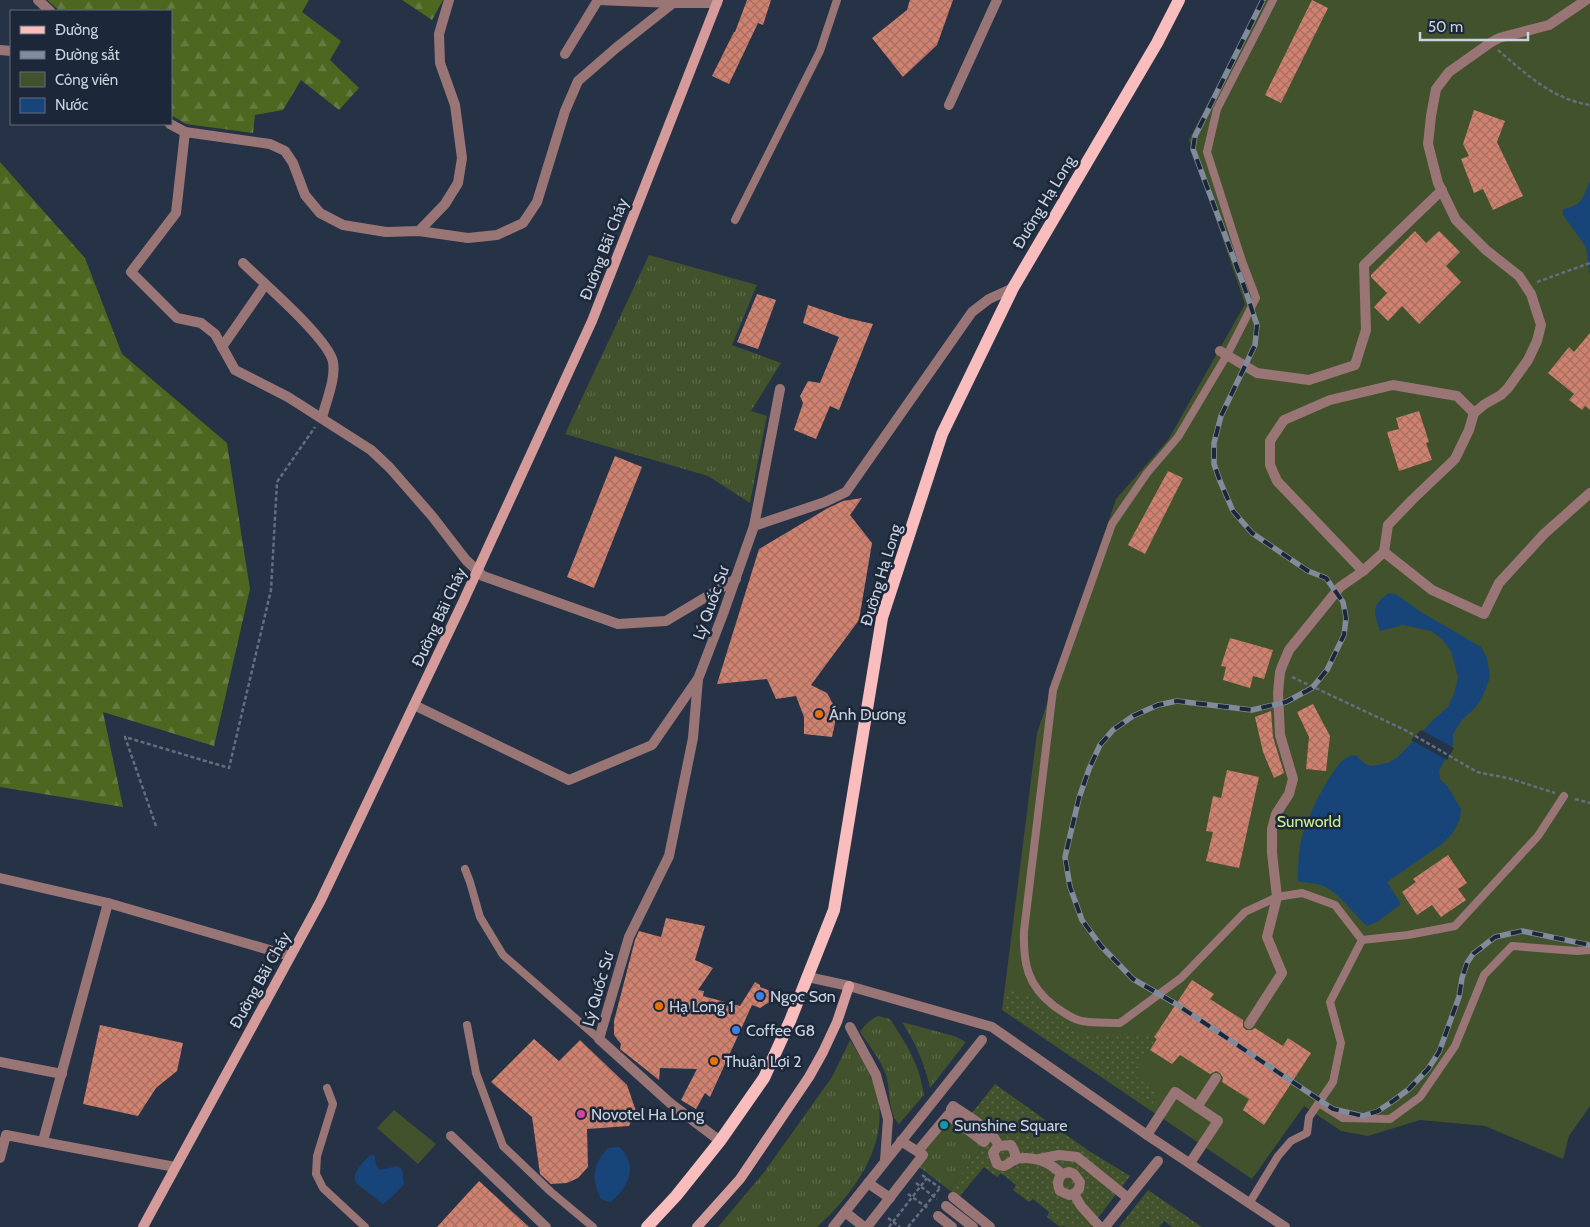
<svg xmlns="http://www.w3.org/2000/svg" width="1590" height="1227" font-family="Cabin,sans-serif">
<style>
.grass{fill:url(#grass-tufts)}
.forest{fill:url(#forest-firs)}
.park{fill:#42522c}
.garden{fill:url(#garden-dots)}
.water{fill:#174579}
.pier{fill:#263245}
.building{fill:url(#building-cross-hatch)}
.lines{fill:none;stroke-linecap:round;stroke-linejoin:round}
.path{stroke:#636e7e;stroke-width:2.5;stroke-dasharray:4 2.5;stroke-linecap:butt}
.lane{stroke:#9a7575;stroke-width:8}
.street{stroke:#9a7575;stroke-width:10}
.secondary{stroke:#d59b9b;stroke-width:10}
.primary{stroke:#f9bdbd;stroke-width:12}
.rail-casing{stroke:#818b9b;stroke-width:5.5}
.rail{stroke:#1c283a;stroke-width:4;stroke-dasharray:11;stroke-linecap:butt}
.food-dot{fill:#e8710a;stroke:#1c283a;stroke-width:2}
.shop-dot{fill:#3f7fe0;stroke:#1c283a;stroke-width:2}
.hotel-dot{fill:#d1479c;stroke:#1c283a;stroke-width:2}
.culture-dot{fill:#0f9aa8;stroke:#1c283a;stroke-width:2}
.labels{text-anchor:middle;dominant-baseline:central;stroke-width:5;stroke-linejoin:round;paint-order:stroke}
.street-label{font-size:16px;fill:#cad3df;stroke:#1c283a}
.poi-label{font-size:16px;fill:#cad3df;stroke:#1c283a;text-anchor:start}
.park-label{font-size:16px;fill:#c8f18f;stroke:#1c283a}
</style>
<defs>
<pattern id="grass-tufts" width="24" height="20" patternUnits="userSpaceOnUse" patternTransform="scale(1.25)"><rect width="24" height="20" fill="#42522c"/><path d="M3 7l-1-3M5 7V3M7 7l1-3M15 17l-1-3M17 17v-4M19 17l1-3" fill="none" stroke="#5c6a4a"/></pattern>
<pattern id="forest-firs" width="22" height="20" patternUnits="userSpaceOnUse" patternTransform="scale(1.25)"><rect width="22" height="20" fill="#4d6721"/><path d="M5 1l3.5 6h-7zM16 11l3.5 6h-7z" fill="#657c41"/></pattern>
<pattern id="garden-dots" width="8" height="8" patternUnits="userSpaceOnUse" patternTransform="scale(1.25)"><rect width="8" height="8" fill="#42522c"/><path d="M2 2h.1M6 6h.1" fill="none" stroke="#5c6a4a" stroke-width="1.8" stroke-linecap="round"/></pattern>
<pattern id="building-cross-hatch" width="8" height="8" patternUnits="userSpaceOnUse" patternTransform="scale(1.25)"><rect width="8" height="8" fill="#d0826f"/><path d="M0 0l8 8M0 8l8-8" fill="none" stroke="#a46e62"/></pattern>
</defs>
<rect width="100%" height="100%" fill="#263245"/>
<g class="grass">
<polygon points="649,255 757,285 732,345 781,363 751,411 767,416 750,503 708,476 565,434"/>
<path d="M 878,1016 L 890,1019 C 907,1045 919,1063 924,1095 L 899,1124 C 887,1112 891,1088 885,1072 C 879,1058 869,1045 860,1032 C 865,1024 870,1020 878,1016 Z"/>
<path d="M 902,1022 L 954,1036 L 966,1042 L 930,1088 C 925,1064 915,1042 902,1022 Z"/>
<path d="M 850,1040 C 860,1056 872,1075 877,1094 C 890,1145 853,1195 817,1227 L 718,1227 L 765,1171 L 832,1077 Z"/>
<polygon points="949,1117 984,1145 949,1190 913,1162"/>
</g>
<g class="forest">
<polygon points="47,0 309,0 302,12 341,41 330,60 359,88 339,110 301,80 283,110 255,115 253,133 186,124 171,115 171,11 60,11"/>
<polygon points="402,0 443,0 432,20"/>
<polygon points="0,162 85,258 122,354 227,443 250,589 214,746 103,712 123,807 0,787"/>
</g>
<g class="park">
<polygon points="1261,0 1590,0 1590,1106 1569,1136 1563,1159 1485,1126 1420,1120 1368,1136 1341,1131 1304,1106 1252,1179 1002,1010 1037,733 1116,499 1168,440 1245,304 1189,140"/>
<polygon points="394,1110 436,1144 418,1164 377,1128"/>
</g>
<g class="garden">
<polygon points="1012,986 1086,1036 1156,1035 1155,1038 1157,1039 1133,1075 1160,1092 1151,1106 1006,1011 1003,1004"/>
<polygon points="995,1084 1089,1151 1130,1176 1091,1227 1066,1227 1064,1226 1060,1227 1047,1217 1049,1212 1033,1199 1029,1202 1013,1190 1016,1185 1001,1173 997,1177 984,1167 960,1196 949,1190 984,1145 971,1114"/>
<polygon points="1148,1190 1202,1227 1172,1227 1164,1221 1159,1227 1119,1227"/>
</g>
<g class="water">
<path d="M 1590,181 L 1590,276 L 1586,247 L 1563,215 L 1563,209 C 1584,205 1582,198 1590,181 Z"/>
<path d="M 1389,593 L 1397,595 L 1421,612 L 1481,647 L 1487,658 L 1490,677 L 1482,698 L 1476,707 L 1462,720 L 1453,734 L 1453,744 L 1439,771 L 1440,779 L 1448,787 L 1461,809 L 1460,819 L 1452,834 L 1442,844 L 1387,882 L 1401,904 L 1377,922 L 1367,926 C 1353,914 1342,896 1326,887 C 1318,883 1306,883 1298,881 C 1298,868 1298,854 1301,841 C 1306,819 1326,778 1342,761 C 1346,757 1351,756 1356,755 L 1365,764 L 1372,766 L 1388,763 L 1398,757 L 1434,719 L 1448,707 L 1454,694 L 1458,677 L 1451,651 L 1442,639 L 1431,631 L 1403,625 L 1380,631 C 1374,611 1370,607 1389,593 Z"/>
<path d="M 619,1147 C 639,1164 629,1189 610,1202 L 601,1199 C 591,1178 592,1165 608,1148 Z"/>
<path d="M 370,1155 L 375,1156 L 376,1165 L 380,1170 L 397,1166 L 402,1169 L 404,1184 L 395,1194 L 383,1204 L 356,1183 C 351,1172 363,1163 370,1155 Z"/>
</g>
<polygon class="pier" points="1421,730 1454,748 1447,760 1411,740"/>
<g class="building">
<polygon points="747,0 771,0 763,25 758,23 729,84 712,76 734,32 735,32"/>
<polygon points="910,0 953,0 937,45 903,77 872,38 907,10"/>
<polygon points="1312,0 1328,8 1281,103 1265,95"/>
<polygon points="1474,110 1505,121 1497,142 1523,196 1493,210 1483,189 1474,193 1461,159 1469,156 1463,144"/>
<polygon points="1415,231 1426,243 1439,231 1460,252 1446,266 1461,282 1419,324 1402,306 1388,321 1374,307 1387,293 1371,277 1371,275"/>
<polygon points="757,294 776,300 758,349 737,342"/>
<polygon points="808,305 847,318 873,324 839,410 830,406 816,439 794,430 803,403 800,396 808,381 820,383 839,337 803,323"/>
<polygon points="1590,333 1590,410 1585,406 1582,410 1569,400 1574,394 1548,373 1569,347 1574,352"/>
<polygon points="1419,411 1429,442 1426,443 1432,460 1399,471 1387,432 1399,429 1396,418"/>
<polygon points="615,456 642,467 594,588 567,577"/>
<polygon points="1168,471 1183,478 1145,554 1128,545"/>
<polygon points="862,498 850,515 872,543 859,620 811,685 827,693 833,704 835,723 832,737 804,734 804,717 796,696 776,699 767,679 717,684 759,549 828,508 843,501"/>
<polygon points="1230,638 1273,650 1264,679 1253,676 1250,688 1223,680 1226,667 1221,666"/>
<polygon points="1313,704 1330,736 1326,771 1306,769 1309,737 1297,712"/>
<polygon points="1271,711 1273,737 1284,773 1274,778 1263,752 1255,717"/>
<polygon points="1227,770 1259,777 1239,868 1206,861 1213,832 1206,831 1213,796 1221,798"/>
<polygon points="1448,855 1467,883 1458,889 1466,900 1441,917 1432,905 1417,915 1402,892 1416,882 1413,879"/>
<polygon points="666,918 705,926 695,960 713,968 698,990 704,991 703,996 740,1006 755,982 760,985 760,987 773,992 773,1000 760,1008 752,1005 710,1097 705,1093 696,1109 681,1100 697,1069 660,1068 659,1080 620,1049 621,1044 614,1035 614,1021 635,940 639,931 661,937"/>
<polygon points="1192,980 1214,994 1210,999 1243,1020 1243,1027 1246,1030 1252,1030 1255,1028 1283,1046 1288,1038 1311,1053 1264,1125 1243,1110 1249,1099 1222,1082 1223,1078 1220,1073 1216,1071 1210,1074 1180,1055 1172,1064 1150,1050 1157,1039 1154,1037"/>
<polygon points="100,1025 183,1043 177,1071 156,1088 138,1116 83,1104"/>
<polygon points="534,1039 559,1061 580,1040 627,1085 636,1111 629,1126 587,1129 588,1167 578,1178 567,1183 551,1184 540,1174 532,1117 491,1082"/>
<polygon points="479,1181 529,1227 437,1227"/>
</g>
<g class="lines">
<g class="path">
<path d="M 1498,50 C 1526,74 1552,99 1590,105"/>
<polyline points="1537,282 1590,263"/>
<polyline points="1292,677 1407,731 1477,772 1508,778 1555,793"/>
<polyline points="1575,799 1590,803"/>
<polyline points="156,826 125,737 229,768 271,590 277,482 315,427"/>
<polyline points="922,1175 940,1188"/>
<polyline points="916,1183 937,1199"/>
<polyline points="908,1194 929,1209"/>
<polyline points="888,1218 900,1227"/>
<polyline points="889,1227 927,1178"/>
<polyline points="908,1227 940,1188"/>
</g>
<g class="lane">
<path d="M 1273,0 L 1217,109 L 1207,152 L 1242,261 L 1256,298 L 1227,355 L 1178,437 L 1147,473 L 1112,524 L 1053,690 L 1024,931 C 1023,963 1027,985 1054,1006 C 1061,1011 1069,1017 1078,1020 C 1090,1024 1107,1022 1120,1023 L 1181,978 L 1245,912 L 1277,897 L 1302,893 L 1335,905 L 1362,940"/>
<polyline points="735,220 820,51 837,0"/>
<polyline points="465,869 470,882 480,917 503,955 599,1039"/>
<polyline points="467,1025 476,1073 503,1146 551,1192 593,1227"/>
<polyline points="327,1088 333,1104 317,1156 316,1174 323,1188 365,1227"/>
<polyline points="1319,1103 1343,1118 1390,1119 1420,1097 1455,1046 1484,975 1512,946 1577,951 1590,950"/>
<polyline points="1250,1202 1278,1156 1291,1141 1307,1133 1309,1117 1333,1082 1341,1043 1330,1002 1362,940 1408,935 1455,926 1538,836 1564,796"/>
</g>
<g class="street">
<polyline points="38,0 50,11"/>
<polyline points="597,0 673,3"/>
<polyline points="0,50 11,51"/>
<polyline points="565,54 598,0"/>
<polyline points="949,105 997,0"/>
<polyline points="170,124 185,132 270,144 285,151 293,163 305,195 320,213 343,225 386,232 419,231 468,238 497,235 523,223 537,202 565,111 578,81 616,48 673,3 717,3"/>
<polyline points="185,132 176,213 131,272 177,318 201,323 215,334 235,370 288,397 371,450 390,468 432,516 466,560 483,576 618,624 666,621 736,579"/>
<polyline points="419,231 445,204 458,183 462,158 455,105 440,63 439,34 449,0"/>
<path d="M 243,263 C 262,282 329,339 333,362 C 336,379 326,401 322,418"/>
<polyline points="222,347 265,285"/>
<polyline points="1220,351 1257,373 1309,380 1355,365 1366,330 1364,265 1442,190"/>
<polyline points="754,526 780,389"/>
<polyline points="1384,552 1432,590 1484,614 1499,583 1544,534 1590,493"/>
<polyline points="1363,571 1277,481 1270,465 1270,441 1284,420 1330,400 1393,385 1457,396 1474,413"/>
<polyline points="414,705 569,780 652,745 697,680"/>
<polyline points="0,878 108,903 290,956"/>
<polyline points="808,977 849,986 992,1027 1147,1135 1285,1227"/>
<polyline points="1249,1024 1282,973 1267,937 1277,897 1272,853 1272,829 1276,814 1289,794 1293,779 1280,735 1278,693 1280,672 1283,664 1289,650 1340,587 1363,571 1384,552 1388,525 1412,500 1455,459 1469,430 1474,413 1485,404 1501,395 1508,388 1528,360 1537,341 1541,325 1531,294 1519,276 1486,250 1456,220 1438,183 1428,144 1431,116 1436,89 1449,72 1490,43 1499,38 1549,25 1586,0"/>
<polyline points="850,1027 876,1075 888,1119 885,1160"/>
<polyline points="0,1062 62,1074"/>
<polyline points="1197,1107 1216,1078"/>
<polyline points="1147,1135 1175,1092 1218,1121 1190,1163"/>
<polyline points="451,1136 546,1227"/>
<polyline points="43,1141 108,903"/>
<polyline points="720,1141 670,1103 599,1039 629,937 669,856 693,738 698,679 723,614 754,526 825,502 846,492 972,312 989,299 1013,288"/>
<polyline points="998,1146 1011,1145 1015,1153 1015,1160"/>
<path d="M 918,1151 L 948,1115 L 984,1142 L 987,1138 L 951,1109 L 953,1106 C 965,1114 996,1132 998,1146 L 993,1153 L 997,1164 C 1006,1169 1006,1164 1014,1160 C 1018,1158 1023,1158 1026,1158 C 1042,1159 1051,1164 1062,1174 C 1057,1180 1057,1184 1060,1191 L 1069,1195 L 1074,1194 L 1081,1206 L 1100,1227"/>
<polyline points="0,1158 6,1135 175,1167"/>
<polyline points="1039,1159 1059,1155 1077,1157 1128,1198"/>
<polyline points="1062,1174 1069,1172 1074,1174 1080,1182 1079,1189 1074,1194"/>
<polyline points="868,1183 890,1198"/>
<polyline points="953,1197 990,1227"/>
<polyline points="946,1206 973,1227"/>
<polyline points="845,1212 864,1227"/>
<polyline points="938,1216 952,1227"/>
<polyline points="833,1227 982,1040"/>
<polyline points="867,1227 923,1155 901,1141"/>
<polyline points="1105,1227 1158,1161"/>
</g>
<g class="secondary">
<polyline points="143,1227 320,902 463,602 592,321 718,0"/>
<polyline points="697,1227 740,1179 809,1077 823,1052 837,1022 849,986"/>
</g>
<polyline class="primary" points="647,1227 676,1196 720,1141 764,1078 790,1021 834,910 882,618 942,434 1013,288 1157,43 1179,0"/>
<g class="rail-casing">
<polyline id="rail" points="1263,0 1195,136 1193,149 1244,286 1257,325 1255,345 1221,416 1214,443 1214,464 1220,481 1233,511 1252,533 1308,571 1326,578 1343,602 1346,618 1344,635 1327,670 1312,688 1286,702 1252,710 1177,701 1158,705 1133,716 1113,730 1100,745 1089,769 1079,798 1065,857 1070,887 1082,920 1101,946 1133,979 1176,1004 1333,1109 1363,1116 1378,1111 1393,1101 1409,1089 1428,1069 1439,1052 1459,997 1462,978 1467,963 1473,954 1495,937 1522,931 1590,945"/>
</g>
<use href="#rail" class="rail"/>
</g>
<g class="food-dot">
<circle cx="819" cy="714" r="5"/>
<circle cx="659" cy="1006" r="5"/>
<circle cx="714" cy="1061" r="5"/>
</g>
<g class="shop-dot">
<circle cx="760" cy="996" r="5"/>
<circle cx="736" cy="1030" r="5"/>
</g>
<circle class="hotel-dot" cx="581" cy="1114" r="5"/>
<circle class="culture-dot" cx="944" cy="1125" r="5"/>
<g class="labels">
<g class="street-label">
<text transform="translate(1044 202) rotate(-59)">Đường Hạ Long</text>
<text transform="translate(604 249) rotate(-69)">Đường Bãi Cháy</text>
<text transform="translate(881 575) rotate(-73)">Đường Hạ Long</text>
<text transform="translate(711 603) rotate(-70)">Lý Quốc Sư</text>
<text transform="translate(439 617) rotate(-65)">Đường Bãi Cháy</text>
<text transform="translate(260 980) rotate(-61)">Đường Bãi Cháy</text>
<text transform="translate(598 989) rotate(-74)">Lý Quốc Sư</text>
</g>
<g class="poi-label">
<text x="829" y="714">Ánh Dương</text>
<text x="770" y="996">Ngọc Sơn</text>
<text x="669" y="1006">Hạ Long 1</text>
<text x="746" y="1030">Coffee G8</text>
<text x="724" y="1061">Thuận Lợi 2</text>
<text x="591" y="1114">Novotel Ha Long</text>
<text x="954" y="1125">Sunshine Square</text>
</g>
<g class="park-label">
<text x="1309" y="821">Sunworld</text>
</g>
</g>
<rect x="10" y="10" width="162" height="115" fill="#1c283a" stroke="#626c7c"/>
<rect x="20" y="26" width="25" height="8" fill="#f9bdbd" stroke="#626c7c"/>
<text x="55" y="35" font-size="15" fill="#cad3df">Đường</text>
<rect x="20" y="51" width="25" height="8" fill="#818b9b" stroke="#626c7c"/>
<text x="55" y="60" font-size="15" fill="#cad3df">Đường sắt</text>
<rect x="20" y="72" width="25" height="15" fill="#42522c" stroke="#626c7c"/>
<text x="55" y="85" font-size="15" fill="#cad3df">Công viên</text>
<rect x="20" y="98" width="25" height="15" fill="#174579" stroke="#626c7c"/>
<text x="55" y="110" font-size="15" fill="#cad3df">Nước</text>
<path d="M1420 32v8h108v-8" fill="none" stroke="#cad3df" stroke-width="2.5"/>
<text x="1428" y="32" font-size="15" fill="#cad3df" stroke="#1c283a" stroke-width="4" paint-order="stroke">50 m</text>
</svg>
